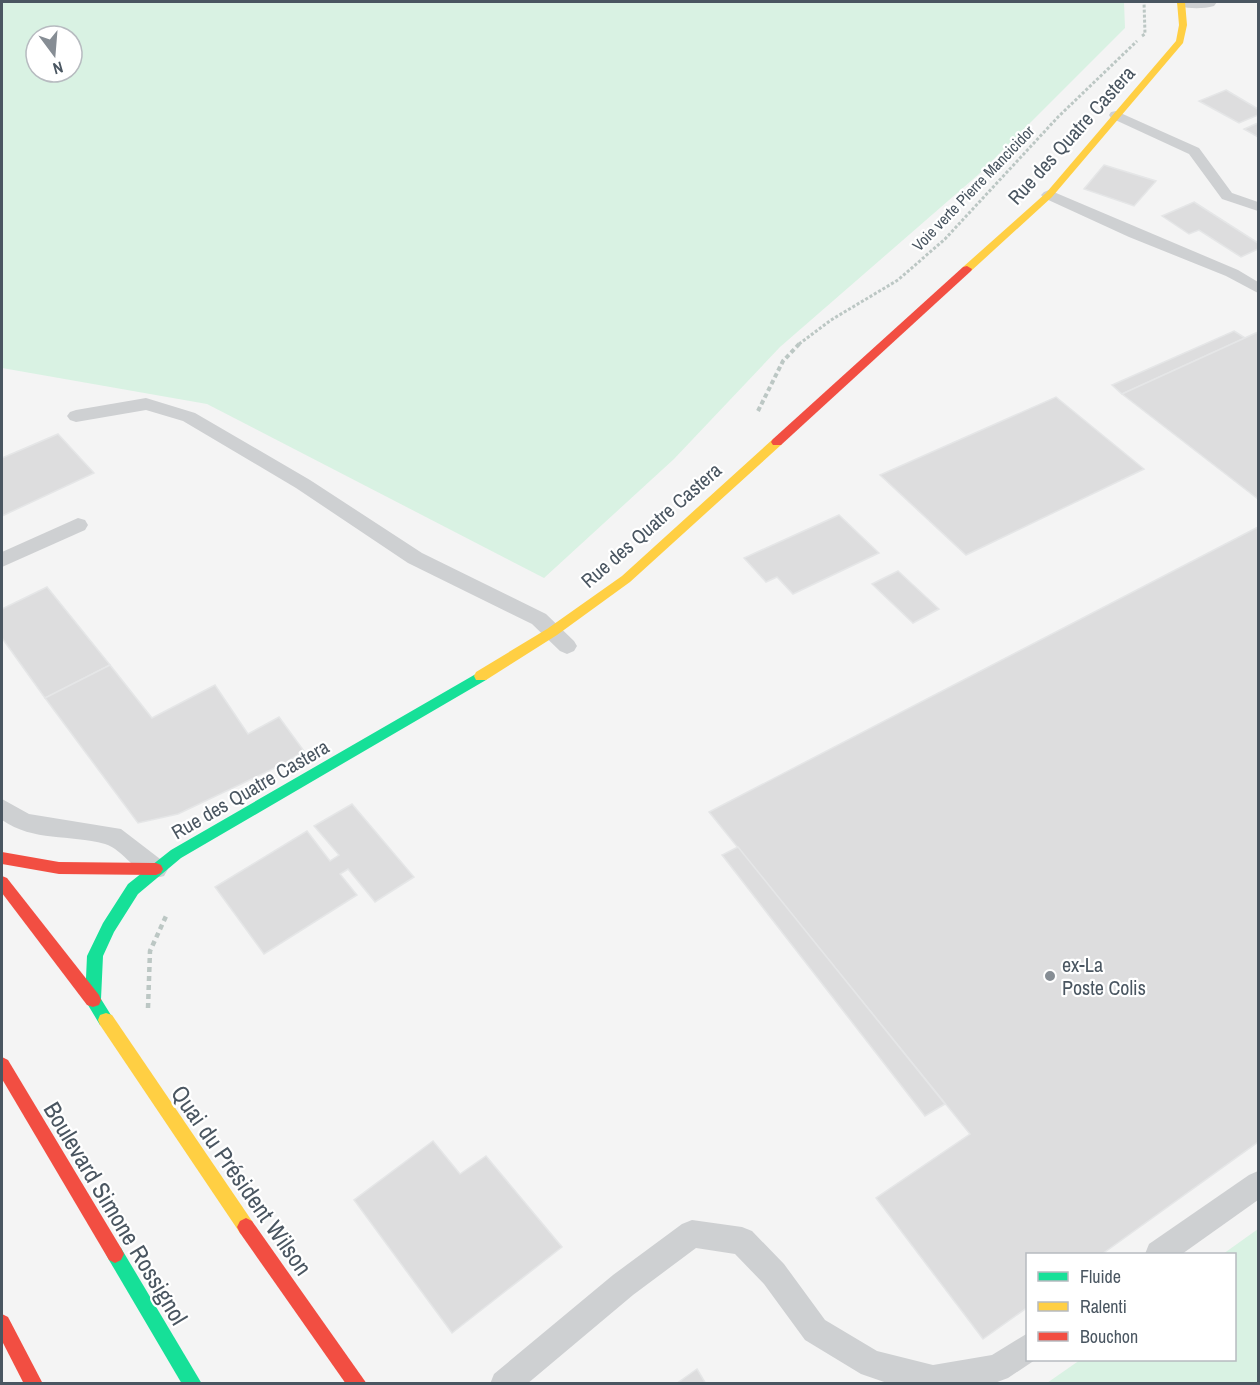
<svg xmlns="http://www.w3.org/2000/svg" width="1260" height="1385" font-family="'Archivo Narrow',sans-serif">
<style>
.green{fill:#d9f2e3;fill-rule:evenodd}
.building{fill:#ddddde;stroke:#e5e6e7;stroke-width:1.5}
.lines{fill:none;stroke-linecap:round;stroke-linejoin:round}
.path-far2{stroke:#bcc7c4;stroke-width:3;stroke-dasharray:3 2;stroke-linecap:butt}
.path-far1{stroke:#bcc7c4;stroke-width:4;stroke-dasharray:4.5 3;stroke-linecap:butt}
.path{stroke:#bcc7c4;stroke-width:4.5;stroke-dasharray:5 4;stroke-linecap:butt}
.lane{fill:#ced0d2;fill-rule:evenodd}
.street{fill:#ced0d2;fill-rule:evenodd}
.fast{fill:#16e098;fill-rule:evenodd}
.slow{fill:#ffcf43;fill-rule:evenodd}
.jam{fill:#f24e42;fill-rule:evenodd}
.poi-dot{fill:#868d94;stroke:#fff;stroke-width:2}
.labels{text-anchor:middle;dominant-baseline:central;stroke-width:4.5;stroke-linejoin:round;paint-order:stroke}
.far-street-label{font-size:16px;fill:#4a5661;stroke:#fff}
.street-label{font-size:20px;fill:#4a5661;stroke:#fff}
.poi-label{font-size:20px;fill:#4a5661;stroke:#fff;text-anchor:start}
.near-street-label{font-size:24px;fill:#4a5661;stroke:#fff}
</style>
<rect width="100%" height="100%" fill="#f4f4f4"/>
<g class="green">
<path d="M 2,2 L 1124,2 L 1125,28 L 979,174 L 780,347 L 674,459 L 544,578 L 207,404 L 2,368 ZM 36,36 L 72,36 L 72,72 L 36,72 Z"/>
<polygon points="1258,1229 1258,1383 1047,1383 1080,1360 1234,1360 1234,1254 1223,1254"/>
</g>
<g class="building">
<polygon points="1226,90 1258,109 1258,115 1239,123 1199,101"/>
<polygon points="1258,123 1258,137 1244,129"/>
<polygon points="1104,165 1156,181 1134,206 1084,189"/>
<polygon points="1194,202 1258,243 1258,249 1241,257 1199,230 1189,234 1162,216"/>
<polygon points="1234,331 1245,338 1122,394 1112,385"/>
<polygon points="1258,332 1258,499 1122,394"/>
<polygon points="1056,397 1144,469 966,555 880,475"/>
<polygon points="58,434 94,473 2,516 2,458"/>
<polygon points="839,515 879,553 793,594 777,577 766,582 744,558"/>
<polygon points="1258,527 1258,1142 1102,1254 1028,1254 1028,1307 983,1339 876,1198 970,1134 709,812"/>
<polygon points="898,571 939,609 913,623 872,584"/>
<polygon points="47,587 110,665 45,698 2,638 2,609"/>
<polygon points="110,665 152,718 215,685 248,734 279,717 304,751 285,763 178,814 138,823 45,698"/>
<polygon points="352,804 414,877 375,902 348,869 340,874 357,895 264,954 215,887 307,831 330,861 339,855 314,826"/>
<polygon points="738,847 945,1104 925,1116 722,855"/>
<polygon points="433,1141 460,1174 486,1156 562,1247 452,1333 354,1200"/>
<polygon points="697,1369 706,1384 676,1384"/>
</g>
<g class="lines">
<g class="path-far2">
<polyline points="1142,36 1145,34 1144,2"/>
<polyline points="799,344 831,320 898,280 945,239 1058,117 1137,41"/>
</g>
<polyline class="path-far1" points="758,411 783,361 801,342"/>
<polyline class="path" points="148,1008 150,951 167,914"/>
<g class="lane">
<polygon points="1116,111 1199,148 1232,193 1258,202 1258,211 1222,199 1189,154 1111,118 1109,115 1111,112"/>
<polygon points="1049,190 1238,270 1258,282 1258,293 1226,276 1129,237 1044,198 1041,195 1044,192"/>
<polygon points="146,398 195,413 310,480 422,553 546,614 574,641 577,646 574,651 567,654 560,651 532,624 408,563 296,488 183,421 146,410 76,422 70,420 67,416 70,412 76,410"/>
<polygon points="78,518 85,520 88,525 85,530 2,567 2,552"/>
<path d="M 2,799 L 29,814 L 121,829 L 164,862 L 168,869 L 164,876 C 140,884 126,850 105,844 C 69,834 34,842 2,820 Z"/>
<polygon points="1258,1171 1258,1200 1182,1254 1145,1254 1149,1244 1249,1175"/>
<polygon points="692,1220 742,1227 752,1231 784,1264 825,1320 877,1351 933,1365 992,1355 1028,1333 1028,1360 1035,1360 1008,1378 992,1384 890,1384 861,1374 805,1340 764,1284 735,1254 696,1248 633,1295 527,1384 490,1384 494,1374 613,1275 682,1224"/>
</g>
<path class="street" d="M 1176,2 L 1217,2 L 1214,6 C 1203,9 1190,9 1179,6 Z"/>
<g class="fast">
<polygon points="481,671 488,676 486,680 181,858 138,894 114,932 103,956 101,999 114,1020 112,1025 106,1027 100,1025 85,1000 87,956 103,923 128,884 171,850"/>
<polygon points="115,1245 121,1248 202,1384 182,1384 109,1260 106,1254 109,1248"/>
</g>
<g class="slow">
<polygon points="1177,2 1185,2 1187,25 1183,43 1052,197 971,271 963,271 963,267 1046,193 1176,41 1179,25"/>
<polygon points="777,438 781,439 783,442 781,445 630,582 557,635 486,680 476,680 474,676 476,672 547,629 622,576 773,439"/>
<polygon points="106,1013 112,1015 252,1221 255,1227 252,1233 246,1236 240,1233 100,1025 98,1020 100,1015"/>
</g>
<g class="jam">
<polygon points="967,266 972,269 971,271 781,445 773,445 771,442 773,439 963,267"/>
<polygon points="2,852 59,862 156,863 161,865 163,869 161,873 156,875 59,874 2,864"/>
<polygon points="2,876 7,878 99,995 101,1000 99,1005 93,1007 87,1005 2,893"/>
<polygon points="2,1057 8,1060 121,1248 124,1254 121,1260 115,1263 109,1260 2,1079"/>
<polygon points="246,1218 252,1221 367,1384 346,1384 240,1233 237,1227 240,1221"/>
<polygon points="2,1314 8,1317 43,1384 24,1384 2,1341"/>
</g>
</g>
<circle class="poi-dot" cx="1050" cy="976" r="6"/>
<g class="labels">
<g class="far-street-label">
<text transform="translate(973 188) rotate(-46)">Voie verte Pierre Mancicidor</text>
</g>
<g class="street-label">
<text transform="translate(1071 135) rotate(-48)">Rue des Quatre Castera</text>
<text transform="translate(651 525) rotate(-41)">Rue des Quatre Castera</text>
<text transform="translate(250 789) rotate(-30)">Rue des Quatre Castera</text>
</g>
<g class="poi-label">
<text x="1062" y="964">ex-La<tspan x="1062" dy="23">Poste Colis</tspan></text>
</g>
<g class="near-street-label">
<text transform="translate(242 1180) rotate(55)">Quai du Président Wilson</text>
<text transform="translate(116 1213) rotate(59)">Boulevard Simone Rossignol</text>
</g>
</g>
<rect width="1260" height="1385" fill="none" stroke="#4a5661" stroke-width="6"/>
<rect x="1026" y="1253" width="210" height="108" fill="#ffffff" stroke="#b7bbc0" stroke-width="1.5"/>
<rect x="1038" y="1272" width="30" height="9" fill="#16e098" stroke="#b7bbc0" stroke-width="1.5"/>
<text x="1080" y="1283" font-size="18" fill="#4a5661">Fluide</text>
<rect x="1038" y="1302" width="30" height="9" fill="#ffcf43" stroke="#b7bbc0" stroke-width="1.5"/>
<text x="1080" y="1313" font-size="18" fill="#4a5661">Ralenti</text>
<rect x="1038" y="1332" width="30" height="9" fill="#f24e42" stroke="#b7bbc0" stroke-width="1.5"/>
<text x="1080" y="1343" font-size="18" fill="#4a5661">Bouchon</text>
<g transform="translate(54 54) rotate(164)"><circle r="28" fill="#ffffff" stroke="#b7bbc0" stroke-width="1.5"/>
<path d="M0-4.5L10 22L0 15L-10 22Z" fill="#868d94"/>
<text y="-9" font-size="16" font-weight="bold" text-anchor="middle" fill="#4a5661">N</text>
</g>
</svg>
